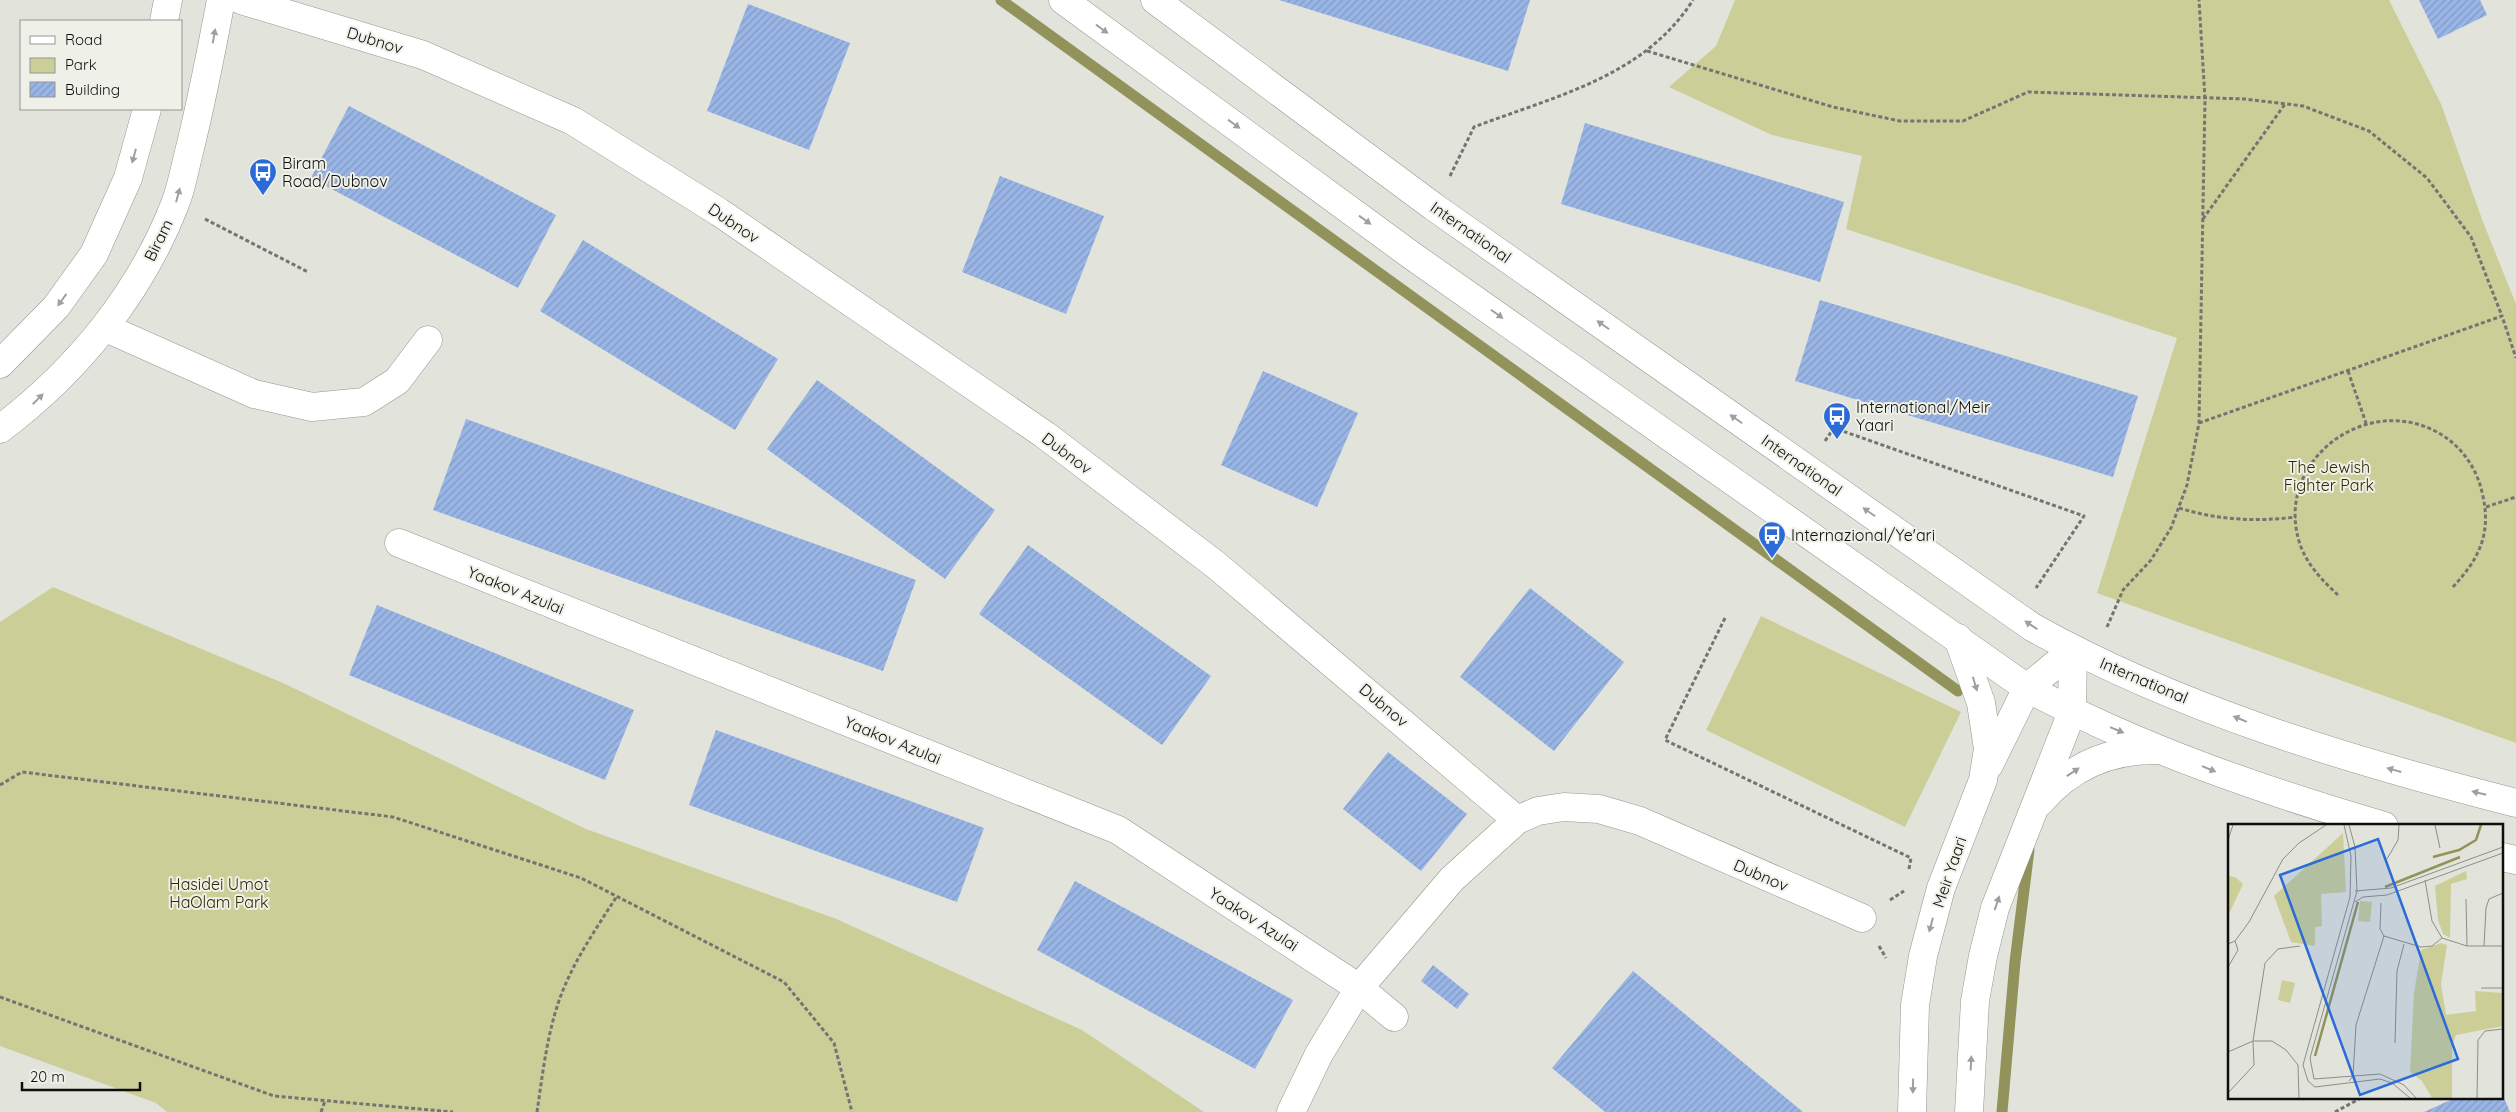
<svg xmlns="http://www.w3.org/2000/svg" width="2516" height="1112" font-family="Quicksand,sans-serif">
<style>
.green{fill:#ccce98}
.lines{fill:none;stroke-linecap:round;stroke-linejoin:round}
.stream{stroke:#92935b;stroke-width:11}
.building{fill:url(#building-hatch)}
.minor-casing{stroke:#95968f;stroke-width:29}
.path{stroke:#747470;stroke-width:3;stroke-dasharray:4 2.5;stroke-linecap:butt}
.minor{stroke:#fff;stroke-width:28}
.oneway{fill:#9f9f9e}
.labels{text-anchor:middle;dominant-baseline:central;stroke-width:4;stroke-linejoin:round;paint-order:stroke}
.street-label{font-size:16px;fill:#0e0e0c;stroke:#eff0e8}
.poi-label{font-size:16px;fill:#0e0e0c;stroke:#eff0e8;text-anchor:start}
.park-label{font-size:16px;fill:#2c2b00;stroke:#eff0e8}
.inset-river{fill:none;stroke:#92935b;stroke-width:2.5}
.inset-road{fill:none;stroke:#8d8e88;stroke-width:1}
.view{fill:#2b6bd8;fill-opacity:0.15;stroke:#2b6bd8;stroke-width:2.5}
.inset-edge{fill:none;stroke:#0e0e0c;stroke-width:2.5}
</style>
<defs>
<pattern id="building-hatch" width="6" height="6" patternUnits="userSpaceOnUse" patternTransform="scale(1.25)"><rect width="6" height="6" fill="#98b5e5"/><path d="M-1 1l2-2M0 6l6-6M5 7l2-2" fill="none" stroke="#829ac3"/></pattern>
</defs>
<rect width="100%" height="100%" fill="#e2e3db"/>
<g class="green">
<polygon points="1735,0 2389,0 2441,104 2483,222 2516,304 2516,743 2097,593 2177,338 1846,229 1862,156 1772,135 1669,87 1716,46"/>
<polygon points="53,587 283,683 586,829 834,918 1082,1030 1204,1112 167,1112 156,1103 0,1046 0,622"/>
<polygon points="1761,616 1961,712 1905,827 1706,730"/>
</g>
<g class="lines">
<g class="stream">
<polyline points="1001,0 1958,691"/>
<polyline points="2002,1112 2015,962 2029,850"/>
</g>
</g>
<g class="building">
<polygon points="1279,0 1530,0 1508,71"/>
<polygon points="2419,0 2480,0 2487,15 2438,39"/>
<polygon points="748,4 850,43 809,150 707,111"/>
<polygon points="349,106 556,215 518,288 311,178"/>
<polygon points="1585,123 1844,202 1820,282 1561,204"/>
<polygon points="1000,176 1104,216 1066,314 962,272"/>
<polygon points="583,240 778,359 735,430 540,311"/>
<polygon points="1820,300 2138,396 2113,477 1795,381"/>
<polygon points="1263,371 1358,413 1317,507 1221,465"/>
<polygon points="817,380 995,510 945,579 767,449"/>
<polygon points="466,419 916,580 883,671 433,510"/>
<polygon points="1028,545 1211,676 1162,745 979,614"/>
<polygon points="1530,588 1624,662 1554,751 1460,677"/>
<polygon points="377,605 634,710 605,780 349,675"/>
<polygon points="716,730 984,828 957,902 689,805"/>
<polygon points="1388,752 1467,814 1421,871 1343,809"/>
<polygon points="1075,881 1293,1000 1255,1069 1037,950"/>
<polygon points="1433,965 1469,994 1457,1009 1421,981"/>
<polygon points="1633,971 1803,1112 1605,1112 1552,1068"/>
<polygon points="2455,1098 2504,1098 2510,1112 2424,1112"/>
</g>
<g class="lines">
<g class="minor-casing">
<g id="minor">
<polyline points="241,0 423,55 573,121 719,212 1045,435 1216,565 1517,820 1538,811 1564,807 1599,809 1640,821 1862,918"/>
<path d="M 1063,0 L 1411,255 L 2027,688 C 2140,748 2261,790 2384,826"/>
<path d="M 1155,0 L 1434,207 L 2032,627 C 2180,710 2352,761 2516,803"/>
<polyline points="164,21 168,0"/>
<polyline points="106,328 254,394 312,407 364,402 397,381 428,340"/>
<polyline points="0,364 56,307 94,254 128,178 147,109"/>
<path d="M 0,429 C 77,371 140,294 175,204 C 181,189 184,172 188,156 C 201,105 211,53 221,0"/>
<polyline points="399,543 1118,830 1359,988 1394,1017"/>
<polyline points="1989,765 2027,688 2073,650"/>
<path d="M 2040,802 C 2071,766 2111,749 2158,750"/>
<polyline points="2502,857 2516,860"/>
<polyline points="1291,1112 1319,1054 1359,988 1452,879 1517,820"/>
<polyline points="1912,1112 1915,1005 1923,956 1941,888 1983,780 1988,749 1981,703 1958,638"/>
<polyline points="1969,1112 1975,1001 1983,956 1995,908 2072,712 2073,650"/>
</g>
</g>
<g class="path">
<polyline points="1647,51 1833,107 1900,121 1963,121 2028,92 2245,99 2303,106 2369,131 2427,178 2471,237 2502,316"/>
<path d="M 1450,176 L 1474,127 C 1555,96 1644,77 1693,0"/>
<polyline points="205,219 308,272"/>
<polyline points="2203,219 2285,104"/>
<polyline points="2348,371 2366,423"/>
<polyline points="2199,423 2502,316 2516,358"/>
<polyline points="1825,441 1834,428 2084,516 2036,588"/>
<polyline points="2486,507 2516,497"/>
<path d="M 2179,508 C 2218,520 2255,522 2296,517"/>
<path d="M 2338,595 C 2323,581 2309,567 2301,547 C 2271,466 2361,393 2435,431 C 2459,443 2476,466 2482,492 C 2492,533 2480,558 2452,588"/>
<polyline points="1725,618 1665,740 1911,858 1909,869"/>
<polyline points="2107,627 2123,590 2151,560 2171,528 2187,485 2199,423 2205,99 2199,0"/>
<polyline points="0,785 22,772 393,817 581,878 784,982 834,1043 852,1112"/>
<polyline points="1890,900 1904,891"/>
<polyline points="1879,946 1886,958"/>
<polyline points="0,997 274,1096 453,1112"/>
<polyline points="321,1112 325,1101"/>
<path d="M 537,1112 C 542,1078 546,1043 556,1010 C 568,969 594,932 617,896"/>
<polyline points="2335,1112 2361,1098"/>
</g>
<use href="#minor" class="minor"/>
</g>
<defs><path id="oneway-solid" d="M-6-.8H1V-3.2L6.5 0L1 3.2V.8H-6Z" transform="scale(1.25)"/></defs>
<g class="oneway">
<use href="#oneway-solid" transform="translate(1102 29) rotate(36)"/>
<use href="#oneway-solid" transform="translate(214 36) rotate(-80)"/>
<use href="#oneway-solid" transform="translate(1234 124) rotate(36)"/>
<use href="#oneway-solid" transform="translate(134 156) rotate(105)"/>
<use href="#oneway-solid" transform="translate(178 195) rotate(-75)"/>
<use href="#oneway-solid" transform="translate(1365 220) rotate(36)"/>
<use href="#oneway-solid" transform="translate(62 300) rotate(126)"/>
<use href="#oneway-solid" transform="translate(1497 314) rotate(35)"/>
<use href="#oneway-solid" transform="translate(1603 325) rotate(-145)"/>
<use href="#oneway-solid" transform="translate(38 399) rotate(-45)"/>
<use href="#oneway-solid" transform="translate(1736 419) rotate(-145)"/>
<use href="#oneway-solid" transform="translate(1869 512) rotate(-145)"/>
<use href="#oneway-solid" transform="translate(2031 625) rotate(-147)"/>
<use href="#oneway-solid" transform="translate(1975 684) rotate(73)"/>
<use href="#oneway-solid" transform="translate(2240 719) rotate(-158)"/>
<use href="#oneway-solid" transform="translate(2117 730) rotate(23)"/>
<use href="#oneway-solid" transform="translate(2209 769) rotate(22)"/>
<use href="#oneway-solid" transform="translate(2394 770) rotate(-164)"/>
<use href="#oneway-solid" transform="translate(2073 772) rotate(-33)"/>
<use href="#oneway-solid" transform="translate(2479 793) rotate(-166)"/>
<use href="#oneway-solid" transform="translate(1997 903) rotate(-71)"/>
<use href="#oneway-solid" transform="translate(1931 925) rotate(105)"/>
<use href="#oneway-solid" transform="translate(1971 1063) rotate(-87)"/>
<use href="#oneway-solid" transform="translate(1913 1086) rotate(91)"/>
</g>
<defs>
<g id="bus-pin" transform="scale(1.4375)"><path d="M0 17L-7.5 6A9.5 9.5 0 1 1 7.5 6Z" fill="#2b6bd8" stroke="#eff0e8"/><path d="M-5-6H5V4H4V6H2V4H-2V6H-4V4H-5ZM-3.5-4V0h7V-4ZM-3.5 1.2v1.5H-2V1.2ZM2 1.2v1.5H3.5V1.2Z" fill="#fff"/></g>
</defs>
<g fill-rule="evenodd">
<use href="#bus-pin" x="263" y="172"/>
<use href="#bus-pin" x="1837" y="416"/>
<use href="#bus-pin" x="1772" y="535"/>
</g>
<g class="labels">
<g class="street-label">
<text transform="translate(375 40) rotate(17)">Dubnov</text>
<text transform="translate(734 223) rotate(34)">Dubnov</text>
<text transform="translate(1471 232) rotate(35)">International</text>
<text transform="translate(158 240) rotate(-64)">Biram</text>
<text transform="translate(1067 453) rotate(37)">Dubnov</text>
<text transform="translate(1802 465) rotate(35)">International</text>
<text transform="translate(516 590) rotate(22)">Yaakov Azulai</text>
<text transform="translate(2144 680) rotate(23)">International</text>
<text transform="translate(1384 705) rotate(40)">Dubnov</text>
<text transform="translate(893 740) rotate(22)">Yaakov Azulai</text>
<text transform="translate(1949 872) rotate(-71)">Meir Yaari</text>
<text transform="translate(1761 875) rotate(23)">Dubnov</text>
<text transform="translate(1254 919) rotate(33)">Yaakov Azulai</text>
</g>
<g class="poi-label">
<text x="282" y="163">Biram<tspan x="282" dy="18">Road/Dubnov</tspan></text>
<text x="1856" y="407">International/Meir<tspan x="1856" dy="18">Yaari</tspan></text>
<text x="1791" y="535">Internazional/Ye'ari</text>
</g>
<g class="park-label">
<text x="2329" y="467">The Jewish<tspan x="2329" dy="18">Fighter Park</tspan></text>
<text x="219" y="884">Hasidei Umot<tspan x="219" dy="18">HaOlam Park</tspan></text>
</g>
</g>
<g transform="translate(2228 824)">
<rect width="275" height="275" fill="#e2e3db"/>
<path d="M 115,9 L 118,68 L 93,70 L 94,102 L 87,103 L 87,122 L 63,118 L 46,72 ZM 238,47 L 239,55 L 223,60 L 222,114 L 215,110 L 210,96 L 207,62 ZM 0,52 L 7,53 L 15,60 L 0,92 ZM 132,77 L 144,78 L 142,98 L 130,97 ZM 213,119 L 219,121 L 213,160 L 218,191 L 248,187 L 247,167 L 275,169 L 275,202 L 228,211 L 224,222 L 224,274 L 204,274 L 194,257 L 182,248 L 186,169 L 193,126 ZM 54,156 L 67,159 L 62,179 L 50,176 Z" fill="#ccce98"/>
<path class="inset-river" d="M 205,33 L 231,26 L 248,16 L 253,1M 157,63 L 232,33M 87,232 L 130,78"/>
<path class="inset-road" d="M 116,1 L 123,32 L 122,73 L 75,241 L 80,257 L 87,263 L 152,255 L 164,259 L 182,274M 207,1 L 212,24M 0,16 L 5,1M 159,35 L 170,16 L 171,1M 197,56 L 204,97 L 214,114 L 239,122 L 275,122M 127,67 L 163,64 L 275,23M 238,75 L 239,122M 127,78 L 135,73 L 159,71 L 275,29M 156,112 L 193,123 L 204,122 L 214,114M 0,120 L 7,117 L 21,98 L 55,35 L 71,19 L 98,1M 256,122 L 258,84 L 261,75 L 275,69M 0,143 L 10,126 L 7,117M 253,164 L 275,164M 167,219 L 169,147 L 176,120M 0,228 L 25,217 L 44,217 L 58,226 L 70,241M 70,241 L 71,274M 86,255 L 82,234 L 129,67 L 127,23 L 121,1M 86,255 L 152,250 L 176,261 L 188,274M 121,257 L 125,252 L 128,201 L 156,112 L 152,105 L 153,79M 0,269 L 26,241 L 25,217 L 37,139 L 50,125 L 72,122M 249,274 L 250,216 L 257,207 L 275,205"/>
<path class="view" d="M 150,15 L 230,235 L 132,271 L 52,51 Z"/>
<rect width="275" height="275" class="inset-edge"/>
</g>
<rect x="20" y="20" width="162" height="90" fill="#eff0e8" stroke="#959690"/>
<rect x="30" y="36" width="25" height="8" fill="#ffffff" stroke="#959690"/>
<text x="65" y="45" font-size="15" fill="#0e0e0c">Road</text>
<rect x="30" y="58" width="25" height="15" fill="#ccce98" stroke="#959690"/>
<text x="65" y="70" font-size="15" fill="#0e0e0c">Park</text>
<rect x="30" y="82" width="25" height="15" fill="url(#building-hatch)" stroke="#959690"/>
<text x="65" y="95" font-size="15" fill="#0e0e0c">Building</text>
<path d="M22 1082v8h118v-8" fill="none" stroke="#0e0e0c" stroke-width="2.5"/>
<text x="30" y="1082" font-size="15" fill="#0e0e0c" stroke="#eff0e8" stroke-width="4" paint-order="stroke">20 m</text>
</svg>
